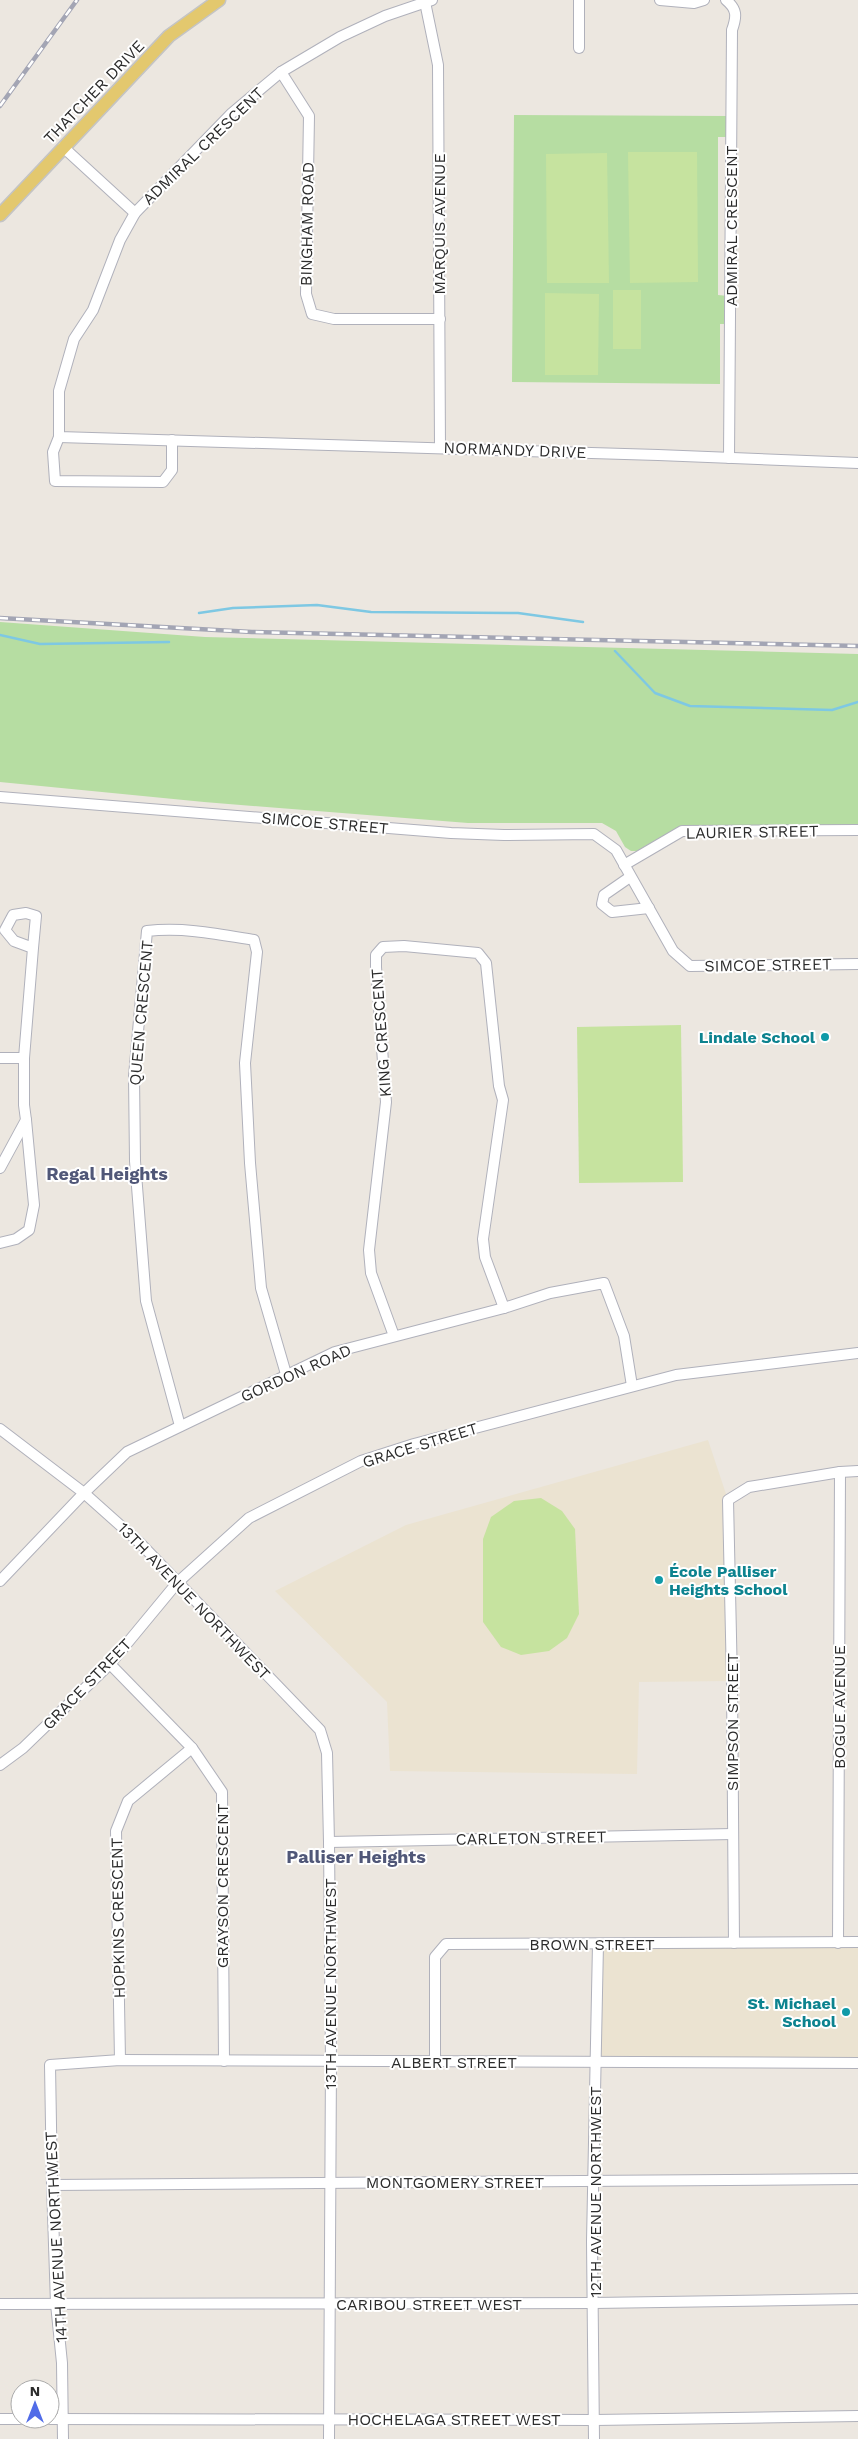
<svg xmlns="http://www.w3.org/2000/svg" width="858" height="2439" font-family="'Work Sans',sans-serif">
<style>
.education{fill:#ebe3d1}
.green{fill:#b6dda2}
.pitch{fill:#c6e39f}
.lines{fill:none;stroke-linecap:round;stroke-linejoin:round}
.stream{stroke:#7ec8e3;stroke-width:2.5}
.minor-casing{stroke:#b0b1bb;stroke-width:12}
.major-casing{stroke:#c4c4c4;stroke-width:15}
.minor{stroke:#fff;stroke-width:10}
.major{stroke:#e3c86e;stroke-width:12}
.rail-casing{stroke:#a3a5b4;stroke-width:4.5}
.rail{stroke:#fff;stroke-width:2.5;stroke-dasharray:8;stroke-linecap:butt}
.culture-dot{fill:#0f9aa8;stroke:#fff;stroke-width:2}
.labels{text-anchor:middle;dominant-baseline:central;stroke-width:4;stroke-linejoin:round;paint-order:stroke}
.street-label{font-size:16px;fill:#2c2c2c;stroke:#fff}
.culture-label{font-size:16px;font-weight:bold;fill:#0d838f;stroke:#fff;text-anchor:end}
.neighbourhood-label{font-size:18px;font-weight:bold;fill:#505778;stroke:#fff}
</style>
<rect width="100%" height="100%" fill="#ece7e0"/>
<g class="education">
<polygon points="708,1440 728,1500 732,1681 639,1682 637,1774 390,1771 387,1702 275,1591 406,1525"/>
<polygon points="858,1942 858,2063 596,2062 598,1944"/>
</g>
<g class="green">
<polygon points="514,115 728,116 728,137 718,137 718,295 728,296 729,324 720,324 720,384 512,382"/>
<polygon points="0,622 205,637 858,654 858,825 725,825 684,828 670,832 637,851 631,851 625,847 616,831 602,823 468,823 204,802 0,782"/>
</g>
<g class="pitch">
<polygon points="628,152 697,152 698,282 630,283"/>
<polygon points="607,153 609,283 547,283 546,154"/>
<rect x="613" y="290" width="28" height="59"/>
<polygon points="545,293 599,294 598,375 545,375"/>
<polygon points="681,1025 683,1182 579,1183 577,1027"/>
<polygon points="541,1498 562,1511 575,1529 579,1614 567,1638 549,1651 521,1655 501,1647 483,1622 483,1539 491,1517 514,1501"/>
</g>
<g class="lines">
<g class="stream">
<polyline points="199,613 233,608 317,605 371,612 518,613 583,622"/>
<polyline points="0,635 40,644 169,642"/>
<polyline points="615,651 655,693 690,706 832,710 858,702"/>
</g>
<g class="minor-casing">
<g id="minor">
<polyline points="432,0 385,16 340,37 281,72 232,113 135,213 120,240 93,310 74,339 59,391 59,437 658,455 858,463"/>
<polyline points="660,0 694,3 704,0"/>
<path d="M 726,0 C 737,9 737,16 732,30 L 729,458"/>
<polyline points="425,2 438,65 440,448"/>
<polyline points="579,48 579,0"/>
<polyline points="281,72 309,116 306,294 312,314 334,319 440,319"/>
<polyline points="63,147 135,213"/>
<polyline points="59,437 53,452 55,481 163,482 172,470 172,440"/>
<polyline points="0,797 451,833 504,835 594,834 616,850 673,951 690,966 858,964"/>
<polyline points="624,865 682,831 858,830"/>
<polyline points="630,877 604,895 602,904 612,912 649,908"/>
<polyline points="0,1058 24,1058 24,1105 26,1120 0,1168"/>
<polyline points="24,1058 33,948 14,941 5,930 13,915 26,913 36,916 33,948"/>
<polyline points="0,1243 16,1239 29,1230 34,1205 26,1120"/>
<polyline points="394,1336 371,1273 369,1250 386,1102 376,967 376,955 383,947 404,946 478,953 486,963 499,1086 503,1100 483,1239 485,1257 504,1308"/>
<path d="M 180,1426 L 146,1301 L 135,1161 L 134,1076 L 147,931 C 184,927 218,934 254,940 L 257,952 L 245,1063 L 250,1163 L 261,1288 L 286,1374"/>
<polyline points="0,1429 84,1493 140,1543 320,1730 327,1753 329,1842 331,2061 329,2439"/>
<polyline points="0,1581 84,1493 127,1452 335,1352 504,1308 550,1293 604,1283 624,1336 632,1386"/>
<polyline points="110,1664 192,1748 222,1792 224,2061"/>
<polyline points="0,1765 23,1748 110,1664 177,1583 249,1518 361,1461 414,1444 676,1375 858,1353"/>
<polyline points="329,1842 733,1834"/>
<polyline points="734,1943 732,1681 728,1500 749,1487 840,1472 858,1471"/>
<polyline points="838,1943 840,1472"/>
<polyline points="120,2060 116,1831 128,1801 192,1748"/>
<polyline points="435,2061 435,1957 446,1944 858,1942"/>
<polyline points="52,2185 858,2179"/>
<polyline points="0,2304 594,2303 858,2299"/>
<polyline points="0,2419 20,2419"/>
<polyline points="50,2419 595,2420 858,2416"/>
<polyline points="63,2439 62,2363 56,2304 52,2185 50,2065 120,2060 858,2063"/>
<polyline points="594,2439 592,2241 598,1944"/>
</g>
</g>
<g class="major-casing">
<polyline id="major" points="0,215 169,36 219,0"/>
</g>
<use href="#minor" class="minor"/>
<use href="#major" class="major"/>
<g class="rail-casing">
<g id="rail">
<polyline points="0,106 77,0"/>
<polyline points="0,618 252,632 858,646"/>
</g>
</g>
<use href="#rail" class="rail"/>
</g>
<g class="culture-dot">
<circle cx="825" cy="1037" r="5"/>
<circle cx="659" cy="1580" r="5"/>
<circle cx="846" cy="2012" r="5"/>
</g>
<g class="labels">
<g class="street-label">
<text transform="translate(94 92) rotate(-46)">THATCHER DRIVE</text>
<text transform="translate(203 146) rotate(-44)">ADMIRAL CRESCENT</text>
<text transform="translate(307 224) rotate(-89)">BINGHAM ROAD</text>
<text transform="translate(439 224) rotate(-90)">MARQUIS AVENUE</text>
<text transform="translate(731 226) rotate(-90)">ADMIRAL CRESCENT</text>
<text transform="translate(515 450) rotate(2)">NORMANDY DRIVE</text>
<text transform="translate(325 823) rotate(5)">SIMCOE STREET</text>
<text transform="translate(752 832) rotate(-1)">LAURIER STREET</text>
<text transform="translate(768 965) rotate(-1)">SIMCOE STREET</text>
<text transform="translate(141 1013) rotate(-85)">QUEEN CRESCENT</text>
<text transform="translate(381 1033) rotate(-94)">KING CRESCENT</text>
<text transform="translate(296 1373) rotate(-24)">GORDON ROAD</text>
<text transform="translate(420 1445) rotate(-17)">GRACE STREET</text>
<text transform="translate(194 1601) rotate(46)">13TH AVENUE NORTHWEST</text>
<text transform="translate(87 1684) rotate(-46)">GRACE STREET</text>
<text transform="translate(839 1707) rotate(-90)">BOGUE AVENUE</text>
<text transform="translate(732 1722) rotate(-90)">SIMPSON STREET</text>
<text transform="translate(531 1838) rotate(-1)">CARLETON STREET</text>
<text transform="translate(222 1886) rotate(-90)">GRAYSON CRESCENT</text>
<text transform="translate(118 1918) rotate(-91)">HOPKINS CRESCENT</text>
<text x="592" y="1944">BROWN STREET</text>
<text transform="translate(330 1984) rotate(-90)">13TH AVENUE NORTHWEST</text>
<text x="454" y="2062">ALBERT STREET</text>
<text x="455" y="2182">MONTGOMERY STREET</text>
<text transform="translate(595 2192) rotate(-90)">12TH AVENUE NORTHWEST</text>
<text transform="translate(56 2237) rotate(-93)">14TH AVENUE NORTHWEST</text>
<text x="429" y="2304">CARIBOU STREET WEST</text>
<text x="454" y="2419">HOCHELAGA STREET WEST</text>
</g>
<g class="culture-label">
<text x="815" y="1037">Lindale School</text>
<text x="669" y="1571" text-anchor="start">École Palliser<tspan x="669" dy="18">Heights School</tspan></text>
<text x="836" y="2003">St. Michael<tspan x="836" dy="18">School</tspan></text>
</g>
<g class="neighbourhood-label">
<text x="107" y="1173">Regal Heights</text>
<text x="356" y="1856">Palliser Heights</text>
</g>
</g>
<g transform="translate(35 2404)"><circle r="24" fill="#ffffff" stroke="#ababab"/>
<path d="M0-4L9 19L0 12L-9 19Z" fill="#516ce8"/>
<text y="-8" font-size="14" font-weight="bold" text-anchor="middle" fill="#2c2c2c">N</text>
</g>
</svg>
